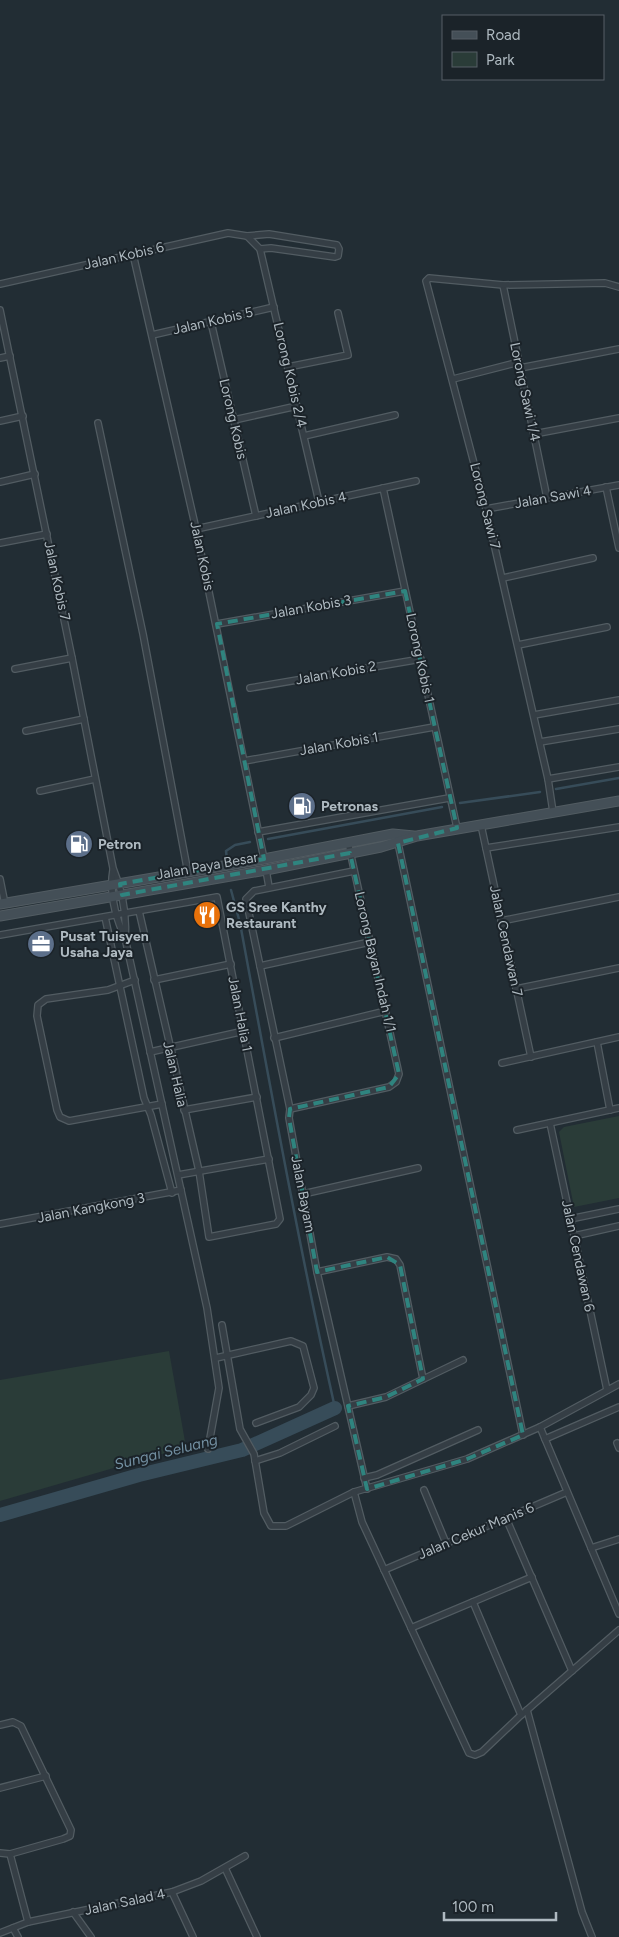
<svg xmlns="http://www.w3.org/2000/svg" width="619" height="1937" font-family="Figtree,sans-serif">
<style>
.green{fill:#2a3c38}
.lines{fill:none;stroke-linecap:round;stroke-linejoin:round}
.stream{stroke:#374c59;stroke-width:2.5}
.river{stroke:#374c59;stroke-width:14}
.street-casing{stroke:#525c62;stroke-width:8}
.secondary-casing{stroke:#525c62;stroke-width:11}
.street{stroke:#353e45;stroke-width:5.5}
.secondary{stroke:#444f57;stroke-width:9}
.marked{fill:none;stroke:#2f847f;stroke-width:4;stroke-dasharray:10 6;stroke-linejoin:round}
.labels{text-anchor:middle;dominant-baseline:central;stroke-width:4;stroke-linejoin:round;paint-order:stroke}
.street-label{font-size:14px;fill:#afbac1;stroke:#1b2329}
.poi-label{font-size:14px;font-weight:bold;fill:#afbac1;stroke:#1b2329;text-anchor:start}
.water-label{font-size:15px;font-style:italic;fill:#7390a2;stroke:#1b2329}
</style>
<rect width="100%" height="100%" fill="#222d34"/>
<g class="green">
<polygon points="619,1116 619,1198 574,1207 559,1132 564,1127"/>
<polygon points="169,1351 186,1447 0,1501 0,1380"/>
</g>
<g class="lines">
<g class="stream">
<polyline points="556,789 619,778"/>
<polyline points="460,803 540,792"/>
<polyline points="268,839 442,807"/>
<polyline points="227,860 226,851 235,845 250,842"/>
<path d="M 231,890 L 240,923 C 270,1085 299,1247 335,1408"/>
</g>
<polyline class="river" points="0,1515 139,1475 242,1450 335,1408"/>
<g class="street-casing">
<g id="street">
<polyline points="247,236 269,234 337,245 339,249 338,256 335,257 271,248 260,249"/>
<polyline points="133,254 196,529 264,859"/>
<polyline points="0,284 228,233 247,236 260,249 319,502"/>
<polyline points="503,285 547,498"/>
<path d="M 0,310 L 72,658 L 113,868 C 122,890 127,914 125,938"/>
<polyline points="211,322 256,516"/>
<polyline points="152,335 274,307"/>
<polyline points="0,358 10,356"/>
<polyline points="288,367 348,355 338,313"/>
<polyline points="520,368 619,349"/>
<polyline points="453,379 519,362"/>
<polyline points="234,420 297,406"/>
<polyline points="0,421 23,416"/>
<polyline points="98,423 143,634 188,873"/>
<polyline points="534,434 619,418"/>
<polyline points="304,436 395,415"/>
<polyline points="0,482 35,474"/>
<polyline points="606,487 619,548"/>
<polyline points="383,488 457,828"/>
<polyline points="486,509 619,485"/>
<polyline points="196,529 416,481"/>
<polyline points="0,543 47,534"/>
<polyline points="503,578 593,558"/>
<polyline points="217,624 405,591"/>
<polyline points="518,645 607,627"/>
<polyline points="15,669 72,658"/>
<polyline points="250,688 421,659"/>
<polyline points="534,715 619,700"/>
<polyline points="26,731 84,719"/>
<polyline points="540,742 619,729"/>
<polyline points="244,761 434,727"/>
<polyline points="548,779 619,767"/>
<polyline points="40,791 95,779"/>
<polyline points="553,812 548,779 486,509 426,281 429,278 503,285 605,283 619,287"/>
<polyline points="481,825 531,1057"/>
<polyline points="258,832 449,798"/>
<polyline points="398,843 523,1435"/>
<polyline points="486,848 619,827"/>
<path d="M 113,870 C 109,893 115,916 125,938 L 207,1308 L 219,1388 L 208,1449"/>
<polyline points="266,870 269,887"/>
<polyline points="354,871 254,891 246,899 290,1109 289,1118 317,1272 367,1489"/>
<polyline points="0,879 5,904"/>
<polyline points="105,917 144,1098 151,1115 172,1193"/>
<polyline points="501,921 619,897"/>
<polyline points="0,935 217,897 280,1219 276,1224 209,1237 199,1171 139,911"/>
<polyline points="260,966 370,942"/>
<polyline points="135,980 108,990 46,999 38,1005 37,1016 57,1110 60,1117 69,1121 162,1104"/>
<polyline points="154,980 231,964"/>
<polyline points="516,989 619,968"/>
<polyline points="274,1038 386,1011"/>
<polyline points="597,1042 610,1110"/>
<polyline points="150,1052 244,1031"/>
<polyline points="502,1063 619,1037"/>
<polyline points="290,1109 389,1087 396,1082 399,1074 348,842"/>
<polyline points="184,1110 257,1097"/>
<polyline points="550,1123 607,1390"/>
<polyline points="517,1130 619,1108"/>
<polyline points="178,1175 269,1159"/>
<polyline points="303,1194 418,1168"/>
<polyline points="570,1219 619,1209"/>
<polyline points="0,1224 181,1190"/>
<polyline points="574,1236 619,1226"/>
<polyline points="317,1272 387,1257 396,1259 400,1265 423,1379"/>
<polyline points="222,1325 240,1429 254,1454 264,1513 271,1526 286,1526 354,1492 467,1459 540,1427 619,1384"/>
<polyline points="216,1358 291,1341 303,1346 314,1388 311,1395 299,1407 256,1423"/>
<polyline points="348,1406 386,1397 463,1360"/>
<polyline points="540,1427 545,1439 619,1407"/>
<polyline points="545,1439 619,1614"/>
<polyline points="617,1443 619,1448"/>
<polyline points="255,1461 280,1453 335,1426"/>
<polyline points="364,1478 377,1475 478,1430"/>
<polyline points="424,1490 446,1543"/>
<polyline points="354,1492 362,1522 469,1753 475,1755 482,1752 519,1717 619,1630"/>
<polyline points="506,1518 572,1671"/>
<polyline points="591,1548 619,1539"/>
<polyline points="384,1570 567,1492"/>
<polyline points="473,1602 521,1715"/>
<polyline points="411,1628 532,1577"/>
<polyline points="527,1710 582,1912 592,1937"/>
<polyline points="0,1725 13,1722 21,1726 71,1830 70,1836 63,1839 10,1854 0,1853"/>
<polyline points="0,1788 46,1776"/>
<polyline points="10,1854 28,1922"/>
<polyline points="225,1868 257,1937"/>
<polyline points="172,1892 193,1937"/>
<polyline points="73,1912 91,1937"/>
<polyline points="13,1928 18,1937"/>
<polyline points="0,1933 28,1922 172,1892 201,1881 245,1856"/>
</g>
</g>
<g class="secondary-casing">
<g id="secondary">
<polyline points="0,904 264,859 393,834 414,836"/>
<polyline points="0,916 266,870 381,847 417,836 619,801"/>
</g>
</g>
<use href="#street" class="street"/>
<use href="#secondary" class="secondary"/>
</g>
<path class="marked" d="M 405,591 L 457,828 L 398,843 L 523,1435 L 467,1459 L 367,1489 L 348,1406 L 386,1397 L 423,1379 L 400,1265 L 387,1257 L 317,1272 L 289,1118 L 290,1109 L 389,1087 L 399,1074 L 350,853 L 122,895 L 120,884 L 264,859 L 217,624 Z"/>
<defs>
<g id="fuel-disc" transform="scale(1.4375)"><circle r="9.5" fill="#5c6f8a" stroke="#1b2329"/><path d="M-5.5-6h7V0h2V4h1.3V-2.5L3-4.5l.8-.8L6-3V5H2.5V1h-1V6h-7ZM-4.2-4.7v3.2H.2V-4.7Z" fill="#fff"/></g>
<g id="restaurant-disc" transform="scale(1.4375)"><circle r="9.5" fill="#e8710a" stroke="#1b2329"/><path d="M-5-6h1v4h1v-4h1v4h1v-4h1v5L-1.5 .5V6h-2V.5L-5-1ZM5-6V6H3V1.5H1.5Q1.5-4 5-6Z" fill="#fff"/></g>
<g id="office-disc" transform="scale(1.4375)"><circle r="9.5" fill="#5c6f8a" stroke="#1b2329"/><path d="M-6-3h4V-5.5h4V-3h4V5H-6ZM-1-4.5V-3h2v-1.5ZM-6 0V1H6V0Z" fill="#fff"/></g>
</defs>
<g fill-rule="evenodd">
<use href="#fuel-disc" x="302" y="806"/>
<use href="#fuel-disc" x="79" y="844"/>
<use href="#restaurant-disc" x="207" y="915"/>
<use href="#office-disc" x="41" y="944"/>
</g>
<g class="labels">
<g class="street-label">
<text transform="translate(124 256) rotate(-13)">Jalan Kobis 6</text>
<text transform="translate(213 321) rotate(-13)">Jalan Kobis 5</text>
<text transform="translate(290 375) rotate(77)">Lorong Kobis 2/4</text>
<text transform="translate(525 392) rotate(78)">Lorong Sawi 1/4</text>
<text transform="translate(233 419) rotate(77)">Lorong Kobis</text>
<text transform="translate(553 497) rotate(-10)">Jalan Sawi 4</text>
<text transform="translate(306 505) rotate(-12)">Jalan Kobis 4</text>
<text transform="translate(485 506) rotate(76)">Lorong Sawi 7</text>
<text transform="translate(202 556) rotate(78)">Jalan Kobis</text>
<text transform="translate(57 581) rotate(78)">Jalan Kobis 7</text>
<text transform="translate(311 607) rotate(-10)">Jalan Kobis 3</text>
<text transform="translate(420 658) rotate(78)">Lorong Kobis 1</text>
<text transform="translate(336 673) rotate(-10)">Jalan Kobis 2</text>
<text transform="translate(339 744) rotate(-10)">Jalan Kobis 1</text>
<text transform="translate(207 866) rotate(-10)">Jalan Paya Besar</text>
<text transform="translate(506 941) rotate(78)">Jalan Cendawan 7</text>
<text transform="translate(375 962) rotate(77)">Lorong Bayan Indah 1/1</text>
<text transform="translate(240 1014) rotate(79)">Jalan Halia 1</text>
<text transform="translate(175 1074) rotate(77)">Jalan Halia</text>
<text transform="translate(303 1194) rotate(79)">Jalan Bayam</text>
<text transform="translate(91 1208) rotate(-11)">Jalan Kangkong 3</text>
<text transform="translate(578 1256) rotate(78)">Jalan Cendawan 6</text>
<text transform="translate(476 1531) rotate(-23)">Jalan Cekur Manis 6</text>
<text transform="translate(125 1902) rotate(-12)">Jalan Salad 4</text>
</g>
<g class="poi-label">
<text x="321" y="806">Petronas</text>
<text x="98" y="844">Petron</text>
<text x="226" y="907">GS Sree Kanthy<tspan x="226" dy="16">Restaurant</tspan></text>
<text x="60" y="936">Pusat Tuisyen<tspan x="60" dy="16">Usaha Jaya</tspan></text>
</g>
<g class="water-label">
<text transform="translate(166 1452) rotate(-14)">Sungai Seluang</text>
</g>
</g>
<rect x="442" y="15" width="162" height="65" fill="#1b2329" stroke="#565f66"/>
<rect x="452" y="31" width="25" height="8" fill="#444f57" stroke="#565f66"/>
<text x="486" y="40" font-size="15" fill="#afbac1">Road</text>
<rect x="452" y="52" width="25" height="15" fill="#2a3c38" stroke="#565f66"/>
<text x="486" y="65" font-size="15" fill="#afbac1">Park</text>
<path d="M444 1912v8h112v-8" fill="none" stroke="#afbac1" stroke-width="2.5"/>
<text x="452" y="1912" font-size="15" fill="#afbac1" stroke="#1b2329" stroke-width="4" paint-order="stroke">100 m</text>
</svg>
